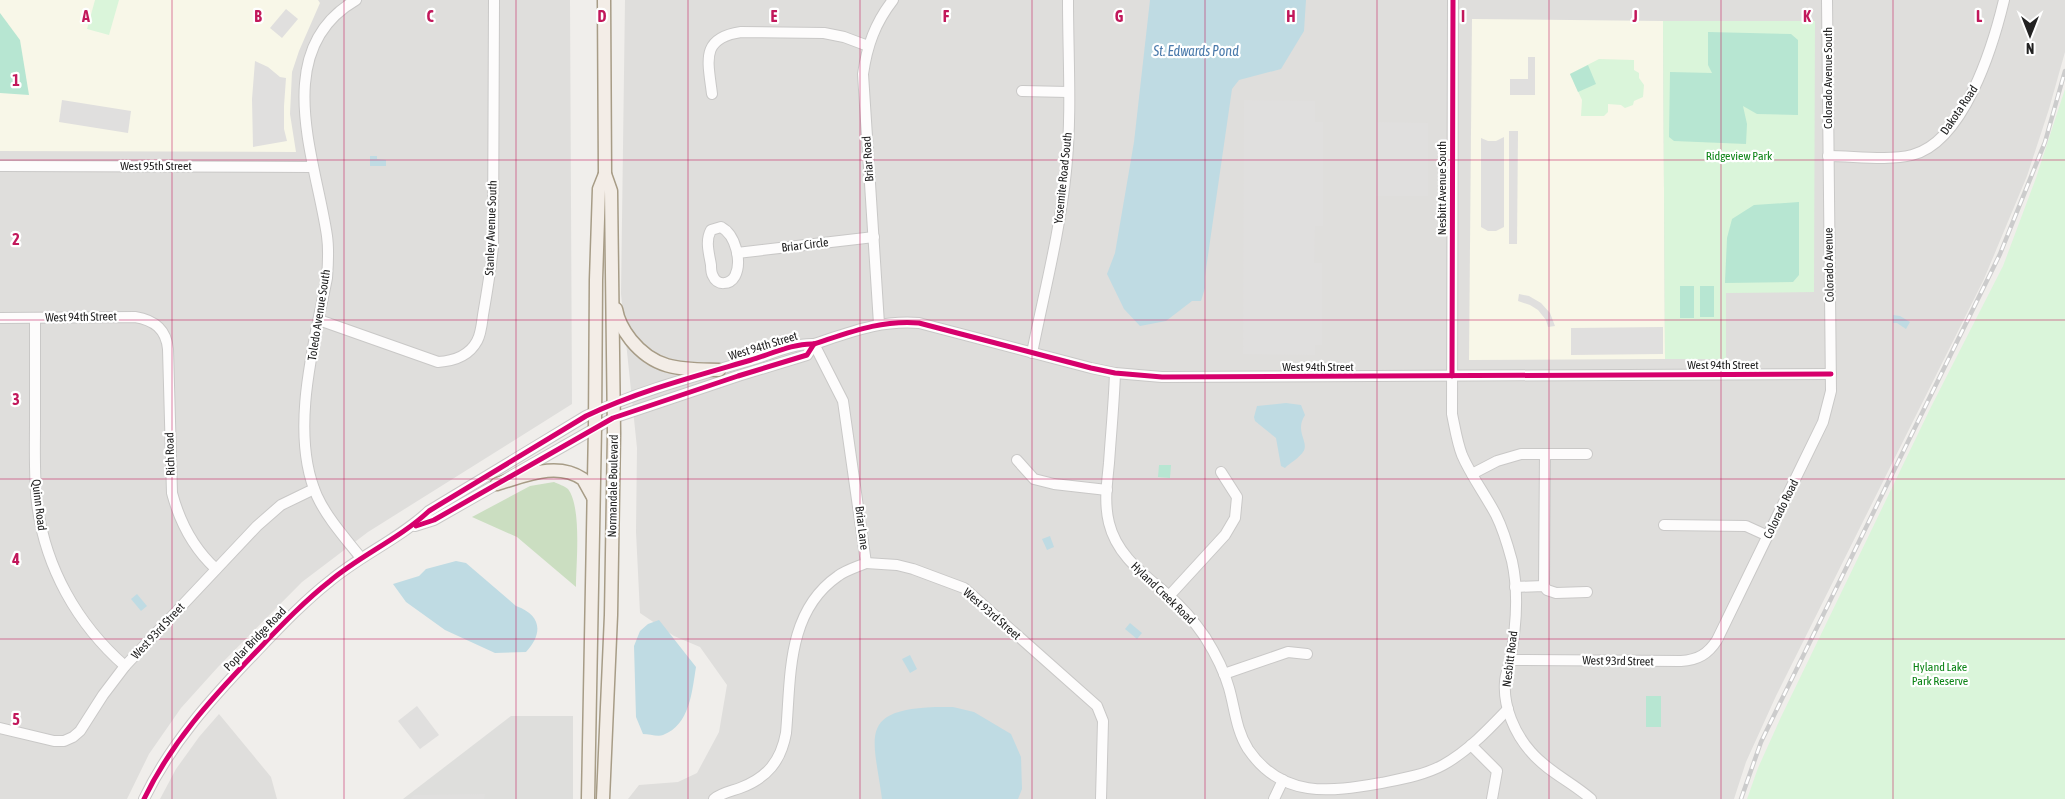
<svg xmlns="http://www.w3.org/2000/svg" width="2065" height="799" font-family="'Asap Condensed',sans-serif">
<style>
.residential{fill:#dfdedc}
.education{fill:#f8f7e8}
.religious{fill:#dededc}
.forest{fill:#cbdec1}
.park{fill:#daf5da}
.pitch{fill:#b7e6d2}
.parking{fill:#e0dfde}
.water{fill:#bfdbe3}
.lines{fill:none;stroke-linecap:round;stroke-linejoin:round}
.minor-casing{stroke:#c9c8c7;stroke-width:12}
.major-casing{stroke:#a79c86;stroke-width:15}
.minor{stroke:#fdfcfc;stroke-width:10}
.major{stroke:#f3ede7;stroke-width:12}
.rail-casing{stroke:#ccc;stroke-width:4.5}
.rail{stroke:#fff;stroke-width:2.5;stroke-dasharray:8;stroke-linecap:butt}
.cycleway-casing{stroke:#fff;stroke-width:8}
.cycleway{stroke:#d6006c;stroke-width:5}
.grid{fill:none;stroke:#c2185b;stroke-width:1;stroke-opacity:0.55}
.labels{text-anchor:middle;dominant-baseline:central;stroke-width:4.5;stroke-linejoin:round;paint-order:stroke}
.street-label{font-size:12px;fill:#222;stroke:#fff}
.park-label{font-size:12px;fill:#0c8416;stroke:#fff}
.water-label{font-size:14px;font-style:italic;fill:#4a7aab;stroke:#fff}
.grid-label{font-size:16px;text-anchor:middle;font-weight:bold;fill:#c2185b;stroke:#fff;stroke-width:4.5;stroke-linejoin:round;paint-order:stroke}
</style>
<rect width="100%" height="100%" fill="#f0eeeb"/>
<g class="residential">
<polygon points="0,0 570,0 572,404 368,532 302,582 218,667 181,708 149,754 127,799 0,799"/>
<polygon points="625,0 2065,0 2065,52 2049,109 2027,176 1984,279 1776,696 1746,762 1734,799 628,799 639,785 678,782 697,773 719,732 727,685 700,647 674,636 640,613 636,532 637,448 621,294"/>
<polygon points="219,714 271,777 277,799 160,799 176,769 199,737"/>
</g>
<g class="education">
<polygon points="0,0 318,0 320,3 299,51 292,72 290,114 296,152 0,151"/>
<polygon points="1472,19 1663,21 1665,359 1469,360"/>
</g>
<polygon class="religious" points="511,716 573,716 573,799 403,799"/>
<path class="forest" d="M 554,482 C 558,484 565,486 568,489 C 582,507 576,564 576,587 L 517,537 L 472,517 L 530,486 Z"/>
<g class="park">
<polygon points="95,0 119,0 109,35 87,29"/>
<polygon points="1663,21 1815,21 1814,292 1726,293 1726,359 1665,359"/>
<polygon points="1599,59 1634,60 1634,70 1639,73 1639,78 1644,85 1643,97 1634,101 1633,105 1625,108 1621,105 1608,104 1608,112 1604,116 1581,116 1582,100 1570,74"/>
<polygon points="2065,89 2065,799 1747,799 1758,768 1781,717 1931,407 2003,266 2036,178"/>
</g>
<g class="pitch">
<polygon points="0,13 20,40 29,95 0,93"/>
<polygon points="1708,32 1791,34 1798,40 1798,115 1757,114 1743,106 1747,124 1746,144 1674,141 1669,137 1670,72 1712,73 1708,65"/>
<polygon points="1588,65 1596,84 1578,92 1570,74"/>
<polygon points="1799,202 1799,275 1793,282 1725,283 1727,238 1732,219 1754,205"/>
<rect x="1680" y="286" width="14" height="32"/>
<rect x="1700" y="286" width="14" height="31"/>
<polygon points="1159,465 1171,465 1170,478 1158,477"/>
<rect x="1646" y="696" width="15" height="31"/>
</g>
<g class="parking">
<polygon points="286,9 298,19 282,38 270,28"/>
<polygon points="1528,57 1535,57 1535,95 1510,95 1510,79 1528,79"/>
<polygon points="255,61 268,67 280,77 286,78 284,106 284,129 287,141 253,147 252,99"/>
<polygon points="62,100 131,111 128,133 59,122"/>
<polygon points="1244,100 1315,101 1315,122 1323,122 1323,226 1315,226 1314,263 1322,263 1322,345 1315,345 1315,355 1243,354"/>
<polygon points="1377,122 1428,123 1428,196 1376,196"/>
<polygon points="1509,131 1518,131 1517,244 1509,244"/>
<polygon points="1504,137 1504,227 1496,231 1488,231 1481,227 1481,138 1488,141 1496,141"/>
<polygon points="1519,294 1529,296 1541,303 1550,313 1555,326 1548,327 1546,320 1538,310 1530,305 1518,301"/>
<polygon points="1663,327 1663,354 1571,355 1571,328"/>
<polygon points="417,706 439,735 420,749 398,721"/>
<polygon points="485,794 484,799 409,799 414,795"/>
</g>
<g class="water">
<polygon points="1150,0 1306,0 1304,31 1281,69 1239,80 1232,89 1205,276 1205,288 1201,301 1192,301 1166,321 1140,326 1124,309 1107,274 1115,253 1134,142"/>
<polygon points="370,156 377,156 377,159 386,160 386,166 370,166"/>
<polygon points="1893,315 1900,316 1910,322 1906,329 1897,323 1893,323"/>
<path d="M 1286,403 L 1301,405 L 1305,415 C 1294,432 1310,442 1303,452 C 1299,458 1290,463 1285,468 L 1281,466 L 1276,438 L 1255,421 L 1254,417 L 1257,406 Z"/>
<polygon points="1050,536 1054,547 1047,550 1042,539"/>
<path d="M 456,561 L 466,563 L 516,606 C 542,615 543,634 526,652 L 495,653 L 445,630 L 406,602 L 393,584 L 419,576 L 426,569 Z"/>
<polygon points="137,594 147,606 141,611 131,599"/>
<path d="M 659,620 L 696,667 C 692,691 690,725 663,735 C 658,737 649,734 643,734 L 636,717 L 634,646 L 640,631 L 648,624 Z"/>
<polygon points="1130,623 1142,633 1137,639 1125,629"/>
<polygon points="910,655 917,669 910,673 902,659"/>
<path d="M 935,707 L 953,707 L 974,712 L 1011,734 L 1021,757 L 1022,789 L 1018,799 L 882,799 C 874,738 857,710 935,707 Z"/>
</g>
<g class="lines">
<g class="minor-casing">
<g id="minor">
<path d="M 356,0 C 269,50 316,160 327,236 C 329,250 328,265 327,278 C 314,343 289,434 317,496 C 327,518 346,539 361,558"/>
<path d="M 1453,0 L 1452,414 C 1455,428 1457,442 1462,455 C 1471,476 1485,494 1496,515 C 1503,529 1508,546 1512,561 C 1519,593 1516,629 1510,660 C 1509,667 1505,675 1505,682 C 1503,707 1515,734 1531,752 C 1548,772 1572,782 1591,799"/>
<polyline points="1022,91 1068,92"/>
<path d="M 712,94 C 708,61 700,38 741,32 L 824,33 L 844,37 L 868,46"/>
<path d="M 1828,156 C 1854,156 1888,161 1912,155 C 1964,142 1993,46 2004,0"/>
<polyline points="0,166 313,167"/>
<path d="M 721,227 C 736,235 742,262 735,276 C 730,285 717,286 713,276 C 711,273 711,269 711,265 C 709,253 705,241 711,230 Z"/>
<polyline points="737,253 874,237"/>
<path d="M 0,318 L 135,317 C 154,320 166,329 168,349 L 172,493 C 180,523 193,548 216,569"/>
<path d="M 35,318 C 35,353 35,388 35,424 C 35,450 34,477 37,503 C 45,567 77,624 125,666"/>
<path d="M 319,320 L 438,362 C 454,361 469,356 477,341 C 481,334 482,323 483,315 C 487,292 491,269 493,246 L 494,0"/>
<path d="M 879,324 L 863,74 C 867,46 875,23 893,0"/>
<path d="M 1032,353 C 1044,293 1060,232 1066,171 C 1072,114 1068,57 1068,0"/>
<path d="M 1115,373 C 1114,403 1111,433 1109,463 C 1107,483 1104,503 1109,523 C 1117,556 1144,574 1168,595 C 1182,607 1194,621 1205,637 C 1215,653 1224,670 1229,688 C 1235,709 1236,730 1248,749 C 1282,799 1330,792 1381,783 C 1401,779 1425,775 1443,765 C 1468,751 1488,730 1508,709"/>
<polyline points="1017,460 1034,479 1054,484 1107,490"/>
<polyline points="1472,474 1497,461 1521,454 1587,454"/>
<polyline points="1664,525 1746,526 1768,536"/>
<polyline points="415,526 434,520 613,418 738,376 807,355 814,344"/>
<polyline points="866,563 897,565 913,569 964,588 1097,706 1103,721 1101,799"/>
<polyline points="1544,586 1545,454"/>
<polyline points="1515,587 1544,586 1547,590 1556,593 1587,592"/>
<polyline points="1169,596 1225,535 1235,518 1237,497 1221,472"/>
<path d="M 1510,660 L 1681,661 C 1698,660 1708,654 1717,640 L 1823,422 L 1831,391 L 1827,0"/>
<polyline points="1224,674 1288,652 1307,654"/>
<polyline points="0,728 54,741 64,741 73,737 80,731 103,695 125,666 257,526 281,505 314,489"/>
<polyline points="1471,745 1497,771 1492,799"/>
<path d="M 144,799 C 171,743 211,699 253,655 C 278,629 302,603 330,581 C 361,555 399,539 429,511 L 586,416 C 638,391 696,376 751,360 C 771,354 794,343 814,344 C 851,332 880,320 919,323 L 1091,368 L 1115,373 L 1162,377 L 1831,374"/>
<path d="M 714,799 C 721,793 732,791 740,788 C 767,778 781,761 786,733 C 791,677 786,612 838,576 C 846,570 857,567 866,563 L 843,401 L 814,344"/>
<polyline points="1274,799 1283,780"/>
</g>
</g>
<g class="major-casing">
<g id="major">
<path d="M 616,309 C 618,321 623,330 631,340 C 656,371 682,369 719,370"/>
<path d="M 497,484 C 525,476 556,461 583,479 L 593,497"/>
<polyline points="588,799 595,427 596,280 599,189 605,174"/>
<polyline points="603,799 611,615 614,433 611,191 605,174 604,0"/>
</g>
</g>
<use href="#minor" class="minor"/>
<use href="#major" class="major"/>
<g class="rail-casing">
<polyline id="rail" points="1741,799 1761,742 1779,705 2000,254 2045,142 2065,71"/>
</g>
<use href="#rail" class="rail"/>
<g class="cycleway-casing">
<g id="cycleway">
<polyline points="1452,376 1453,0"/>
<polyline points="416,526 434,520 613,418 738,376 807,355 814,344"/>
<path d="M 144,799 C 171,743 211,699 253,655 C 278,629 302,603 330,581 C 361,555 399,539 429,511 L 586,416 C 638,391 696,376 751,360 C 771,354 794,343 814,344 C 851,332 880,320 919,323 L 1091,368 L 1115,373 L 1162,377 L 1831,374"/>
</g>
</g>
<use href="#cycleway" class="cycleway"/>
</g>
<path class="grid" d="M 172,0 L 172,799M 344,0 L 344,799M 516,0 L 516,799M 688,0 L 688,799M 860,0 L 860,799M 1032,0 L 1032,799M 1205,0 L 1205,799M 1377,0 L 1377,799M 1549,0 L 1549,799M 1721,0 L 1721,799M 1893,0 L 1893,799M 0,160 L 2065,160M 0,320 L 2065,320M 0,479 L 2065,479M 0,639 L 2065,639"/>
<g class="labels">
<g class="street-label">
<text transform="translate(1828 78) rotate(-90)">Colorado Avenue South</text>
<text transform="translate(1959 110) rotate(-56)">Dakota Road</text>
<text transform="translate(868 159) rotate(-94)">Briar Road</text>
<text x="156" y="166">West 95th Street</text>
<text transform="translate(1063 178) rotate(-84)">Yosemite Road South</text>
<text transform="translate(1442 188) rotate(-90)">Nesbitt Avenue South</text>
<text transform="translate(491 228) rotate(-88)">Stanley Avenue South</text>
<text transform="translate(805 245) rotate(-7)">Briar Circle</text>
<text transform="translate(1829 265) rotate(-91)">Colorado Avenue</text>
<text transform="translate(319 315) rotate(-81)">Toledo Avenue South</text>
<text transform="translate(81 317) rotate(-1)">West 94th Street</text>
<text transform="translate(763 346) rotate(-17)">West 94th Street</text>
<text x="1723" y="365">West 94th Street</text>
<text x="1318" y="367">West 94th Street</text>
<text transform="translate(170 454) rotate(-92)">Rich Road</text>
<text transform="translate(613 486) rotate(-89)">Normandale Boulevard</text>
<text transform="translate(39 505) rotate(83)">Quinn Road</text>
<text transform="translate(1781 509) rotate(-64)">Colorado Road</text>
<text transform="translate(862 528) rotate(83)">Briar Lane</text>
<text transform="translate(1163 593) rotate(44)">Hyland Creek Road</text>
<text transform="translate(992 614) rotate(41)">West 93rd Street</text>
<text transform="translate(158 631) rotate(-47)">West 93rd Street</text>
<text transform="translate(255 639) rotate(-46)">Poplar Bridge Road</text>
<text transform="translate(1510 659) rotate(-83)">Nesbitt Road</text>
<text transform="translate(1618 661) rotate(1)">West 93rd Street</text>
</g>
<g class="park-label">
<text x="1739" y="156">Ridgeview Park</text>
<text x="1940" y="667">Hyland Lake<tspan x="1940" dy="14">Park Reserve</tspan></text>
</g>
<g class="water-label">
<text x="1196" y="51">St. Edwards Pond</text>
</g>
</g>
<g class="grid-label">
<text x="86" y="22">A</text>
<text x="258" y="22">B</text>
<text x="430" y="22">C</text>
<text x="602" y="22">D</text>
<text x="774" y="22">E</text>
<text x="946" y="22">F</text>
<text x="1119" y="22">G</text>
<text x="1291" y="22">H</text>
<text x="1463" y="22">I</text>
<text x="1635" y="22">J</text>
<text x="1807" y="22">K</text>
<text x="1979" y="22">L</text>
<text x="16" y="86">1</text>
<text x="16" y="245">2</text>
<text x="16" y="405">3</text>
<text x="16" y="565">4</text>
<text x="16" y="725">5</text>
</g>
<g transform="translate(2030 35) rotate(180)" stroke="#ffffff" stroke-width="4" paint-order="stroke">
<path d="M0-4L9 19L0 12L-9 19Z" fill="#222222"/>
<text y="-8" font-size="14" font-weight="bold" text-anchor="middle" fill="#222222">N</text>
</g>
</svg>
